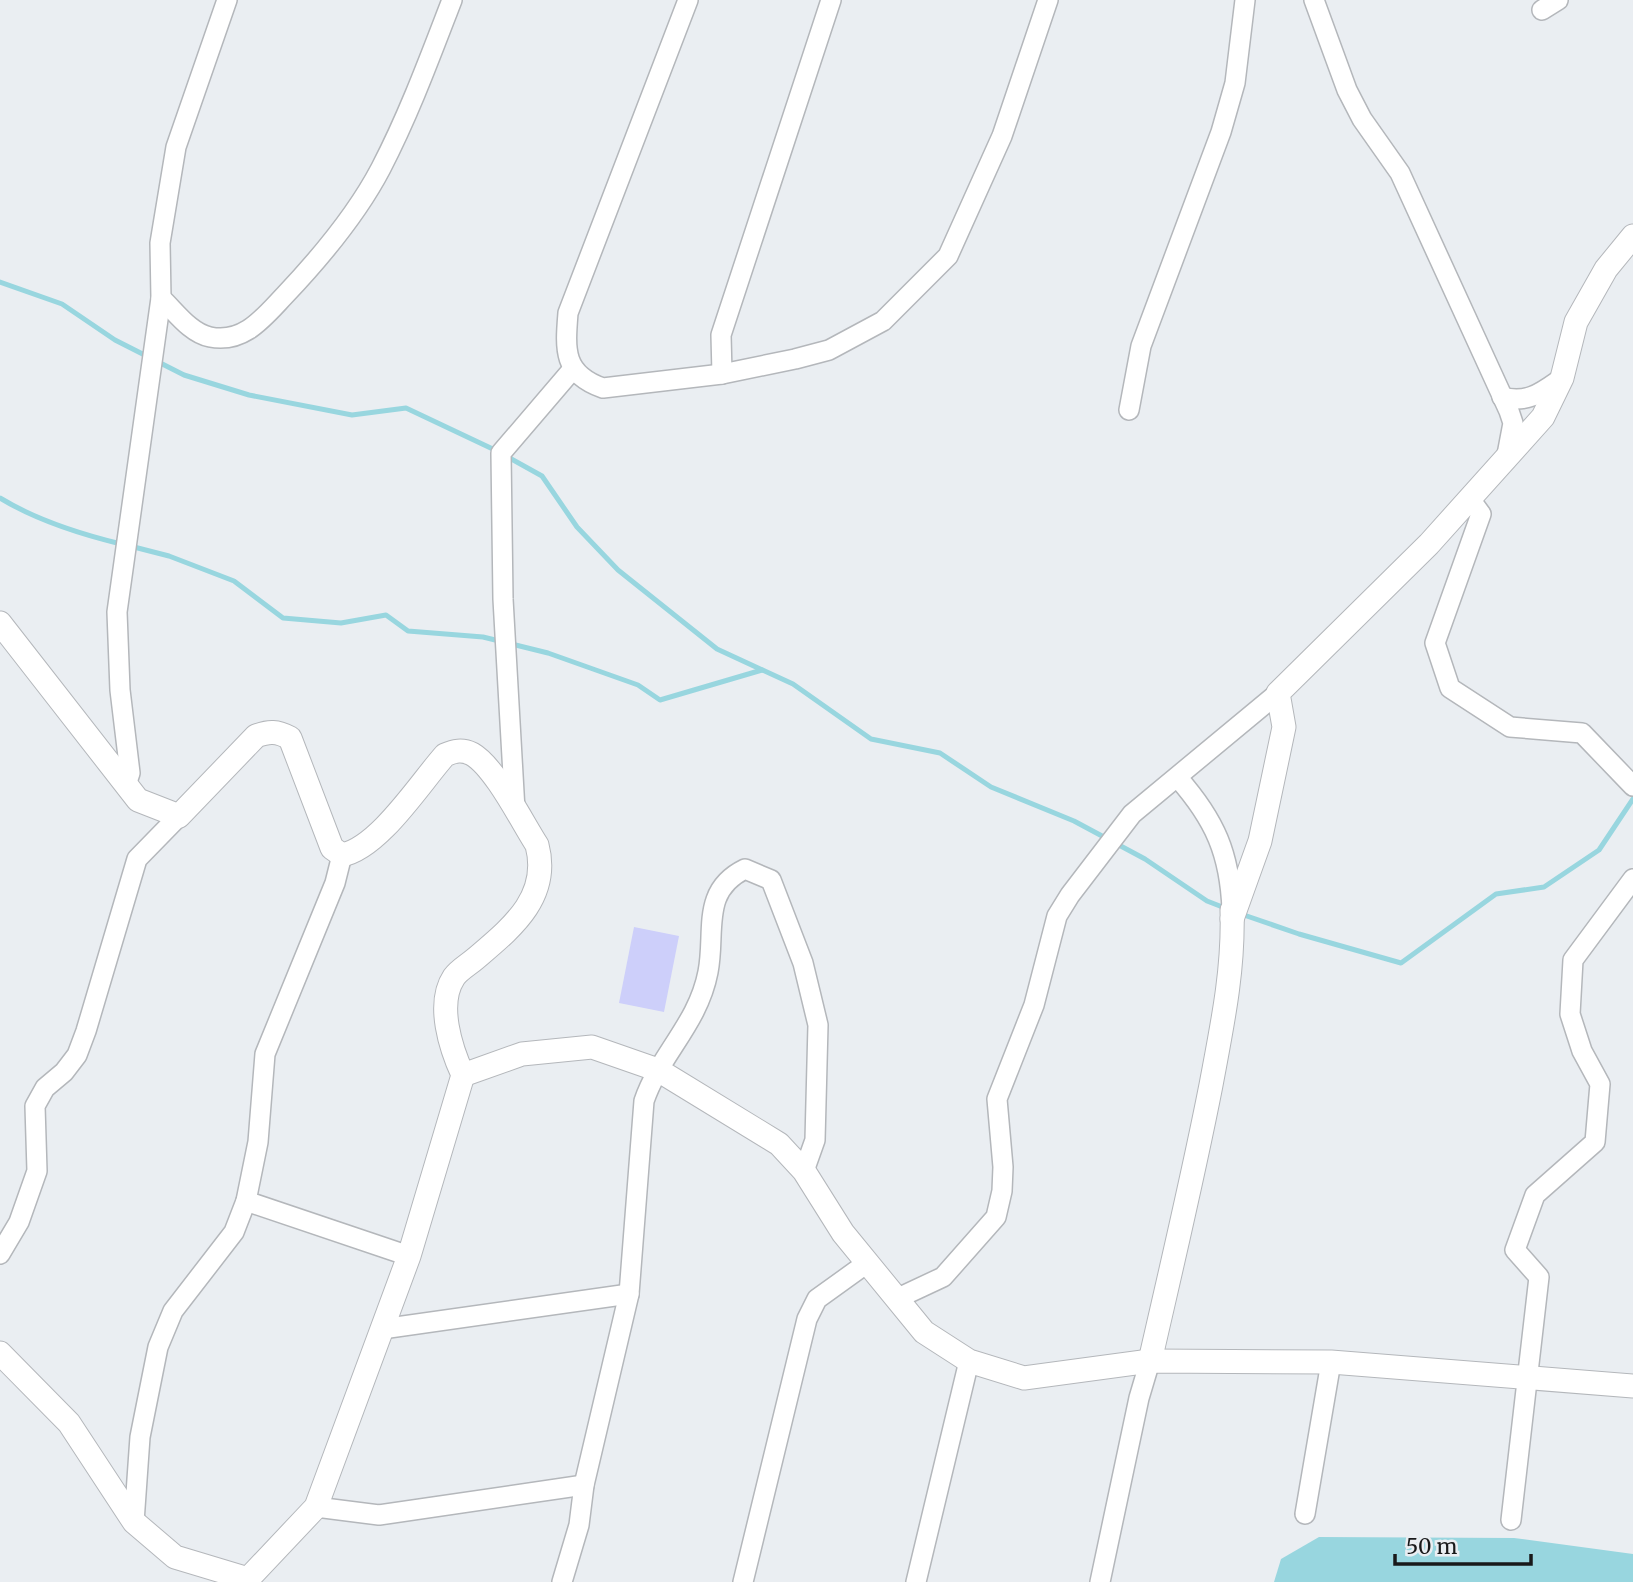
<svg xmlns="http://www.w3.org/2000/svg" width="1633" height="1582" font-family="Merriweather,serif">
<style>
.green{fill:#cdcffa}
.water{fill:#98d6df}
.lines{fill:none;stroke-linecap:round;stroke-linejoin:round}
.stream{stroke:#98d6df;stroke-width:5}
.minor-casing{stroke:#b4b7bb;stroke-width:22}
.tertiary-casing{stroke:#b4b7bb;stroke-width:25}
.minor{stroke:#fff;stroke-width:19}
.tertiary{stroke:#fff;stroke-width:23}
</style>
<rect width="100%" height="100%" fill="#eaeef2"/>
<polygon class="green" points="634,927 679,936 664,1012 619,1003"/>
<polygon class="water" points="1319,1537 1514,1538 1633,1554 1633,1582 1274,1582 1281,1559"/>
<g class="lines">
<g class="stream">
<polyline points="0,282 62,304 115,340 184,375 249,395 352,415 406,408 497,451"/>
<polyline points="506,456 542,476 577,527 618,570 717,649 793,684 871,739 940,753 991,787 1074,821 1145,859 1207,901 1225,908"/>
<path d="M 0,498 C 36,520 80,534 121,544"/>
<polyline points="130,546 169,556 234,581 283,618 341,623 386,615 408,631 483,637 548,653 638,685 660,700 762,670"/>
<polyline points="1241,914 1299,934 1401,963 1496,894 1544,887 1599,850 1633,799"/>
</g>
<g class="minor-casing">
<g id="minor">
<path d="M 688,0 L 568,313 C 565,350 563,374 603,388 L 722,374 L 795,359 L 829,350 L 883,321 L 948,256 L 1002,136 L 1048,0"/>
<polyline points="1314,0 1347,90 1362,119 1400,173 1509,411 1513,423 1506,460"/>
<polyline points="1542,10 1558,0"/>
<path d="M 161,298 C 175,311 190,333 210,337 C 244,344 264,317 285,295 C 321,257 357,214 381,168 C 409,114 430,57 452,0"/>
<polyline points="722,374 721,335 831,0"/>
<path d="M 1502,397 C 1528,404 1542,392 1562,378"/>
<polyline points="1129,410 1141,346 1221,132 1235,83 1245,0"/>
<polyline points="1470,499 1481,514 1435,643 1450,688 1510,727 1582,733 1633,786"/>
<path d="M 1178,778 C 1215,820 1230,854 1232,910"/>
<polyline points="126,785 130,773 120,690 117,612 161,298 160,243 176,147 227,0"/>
<polyline points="515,810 503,599 501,453 572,370"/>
<polyline points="246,1201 409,1256"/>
<polyline points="0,1254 19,1222 37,1171 35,1106 45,1088 64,1072 77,1055 86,1031 137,859 179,816"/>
<polyline points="896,1299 943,1277 996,1217 1002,1191 1003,1167 997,1099 1034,1005 1057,916 1070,895 1132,814 1278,693"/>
<polyline points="382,1329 629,1294"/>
<polyline points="316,1507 379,1515 584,1485"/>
<polyline points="1305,1514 1331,1362"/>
<polyline points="1511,1520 1539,1277 1515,1250 1535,1195 1595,1142 1600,1084 1582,1051 1570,1014 1573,960 1633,879"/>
<polyline points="134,1522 140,1437 158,1347 173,1311 234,1232 246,1201 258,1142 265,1054 335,883 342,855"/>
<path d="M 562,1582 L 579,1525 L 584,1485 L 629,1294 L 644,1101 C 660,1054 698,1024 708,972 C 716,932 700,891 745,869 L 771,880 L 803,963 L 818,1025 L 815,1140 L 804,1171"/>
<polyline points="743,1582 807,1319 817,1299 867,1263"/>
<polyline points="916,1582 969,1361"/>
<polyline points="1100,1582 1139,1398 1150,1361"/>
</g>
</g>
<g class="tertiary-casing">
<g id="tertiary">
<path d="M 0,623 L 138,800 L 179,816 L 256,736 C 269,731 277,731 290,738 L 332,848 L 342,855 C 379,848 420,783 445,755 C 454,751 462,749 472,754 C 495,767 522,822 537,845 C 551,898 510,929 475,959 C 468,965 459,970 454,977 C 436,1004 451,1049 463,1075 L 409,1256 L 316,1507 L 248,1579 L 175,1557 L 134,1522 L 69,1423 L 0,1353"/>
<polyline points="1232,919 1260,841 1284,727 1278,693 1429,544 1543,417 1562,378 1576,322 1606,269 1633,236"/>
<polyline points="463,1075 522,1054 592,1047 658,1070 779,1144 804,1171 843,1233 924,1332 969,1361 1024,1378 1150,1361 1331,1362 1633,1386"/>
<path d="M 1150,1361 C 1171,1269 1193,1177 1211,1085 C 1222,1026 1234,970 1232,910"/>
</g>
</g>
<use href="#minor" class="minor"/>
<use href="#tertiary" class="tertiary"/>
</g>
<path d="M1395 1554v10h136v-10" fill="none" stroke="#18191a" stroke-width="3.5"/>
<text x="1406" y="1554" font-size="21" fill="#18191a" stroke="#eaeef2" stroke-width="5" paint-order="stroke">50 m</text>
</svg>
